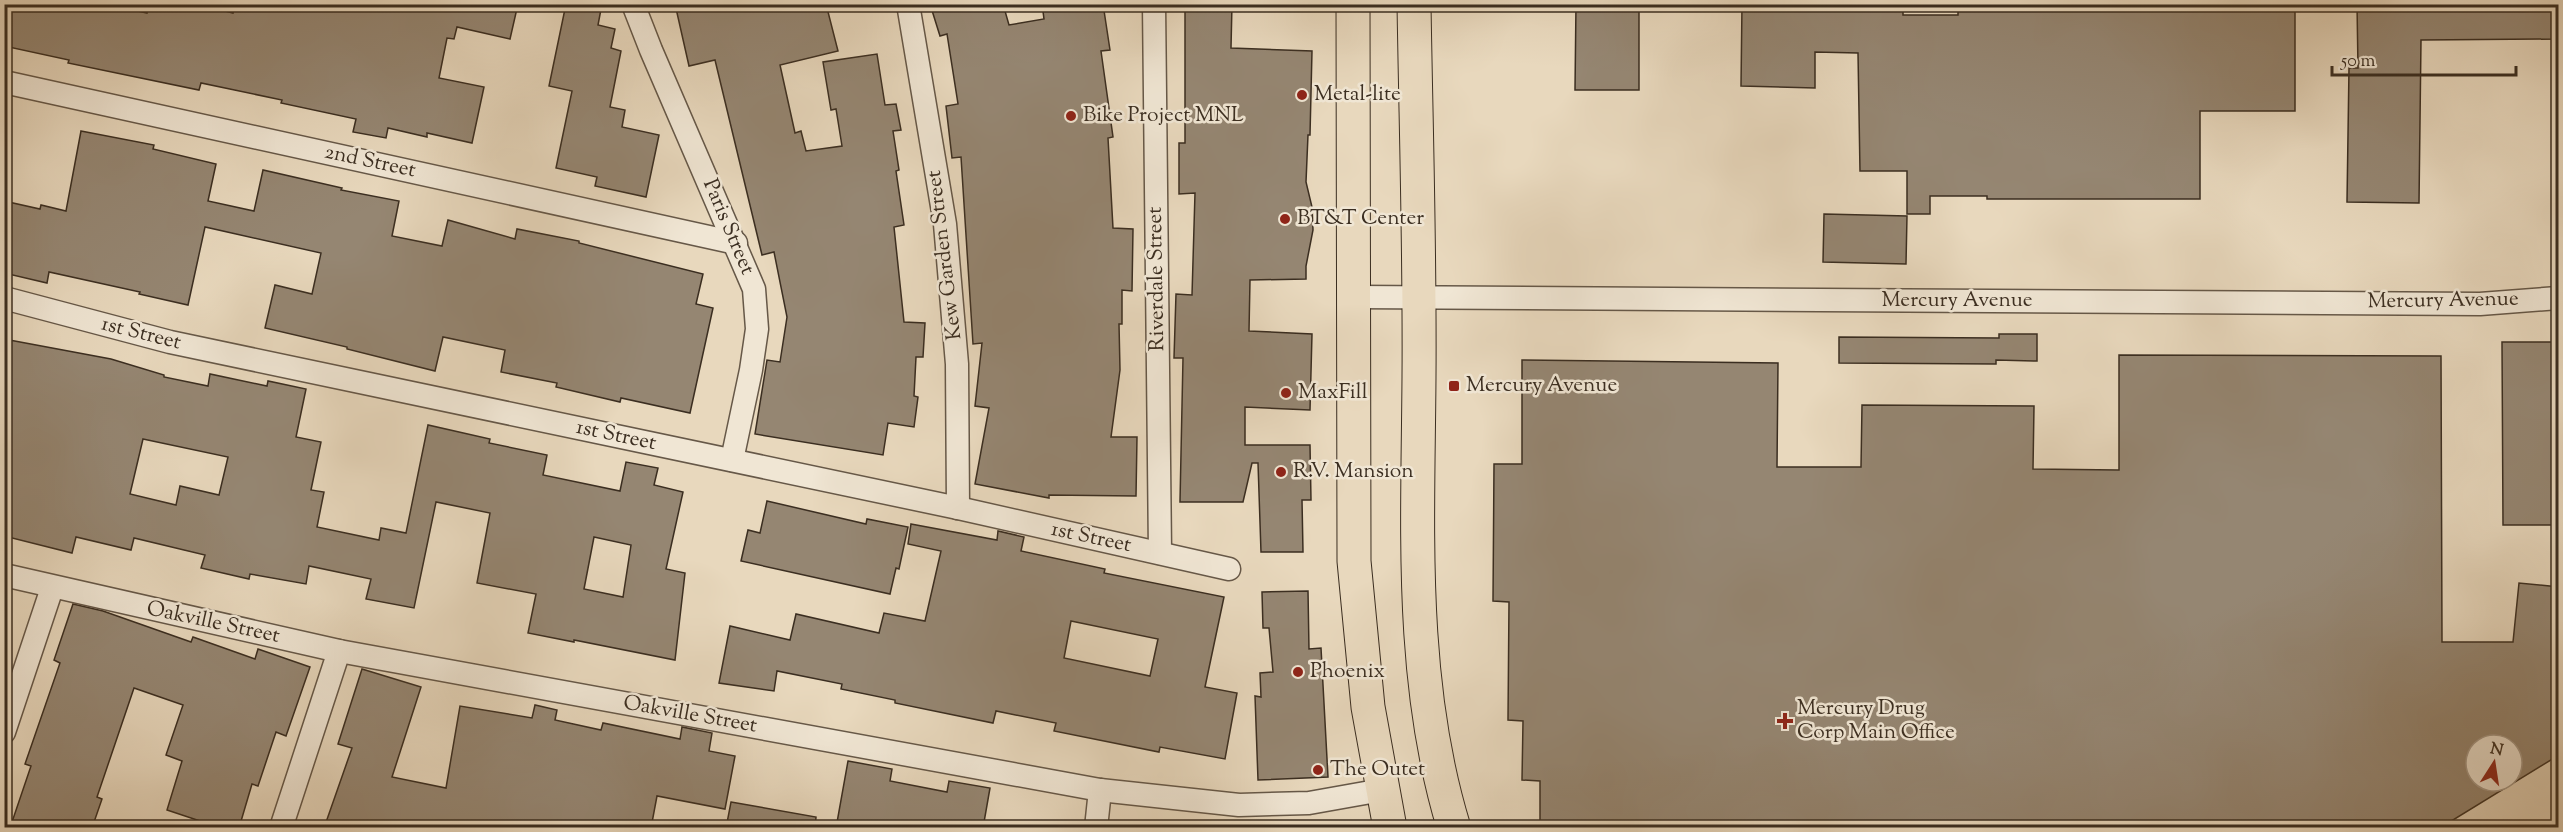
<svg xmlns="http://www.w3.org/2000/svg" width="2563" height="832" font-family="'Sorts Mill Goudy',serif">
<style>
.building{fill:#958672;stroke:#3b2e21;stroke-width:1.5;fill-rule:evenodd}
.lines{fill:none;stroke-linecap:round;stroke-linejoin:round}
.street-casing{stroke:#665848;stroke-width:25}
.primary-casing{stroke:#3b2e21;stroke-width:35}
.street{stroke:#f0e6d4;stroke-width:22}
.primary{stroke:#e8d8bd;stroke-width:33}
.poi-dot{fill:#8f2418;stroke:#f0e6d4;stroke-width:2}
.labels{text-anchor:middle;dominant-baseline:central;stroke-width:5;stroke-linejoin:round;paint-order:stroke}
.poi-label{font-size:21px;fill:#3b2e21;stroke:#f0e6d4;text-anchor:start}
.street-label{font-size:21px;fill:#3b2e21;stroke:#f0e6d4}
</style>
<rect width="100%" height="100%" fill="#e8d8bd"/>
<filter id="stains"><feTurbulence type="fractalNoise" baseFrequency=".00333" numOctaves="4"/><feColorMatrix values="0 0 0 0 .2 0 0 0 0 .09 0 0 0 0 .02 0 0 0 .5 -.17"/></filter>
<radialGradient id="worn" r=".72"><stop offset=".6" stop-color="#630" stop-opacity="0"/><stop offset="1" stop-color="#630" stop-opacity=".3"/></radialGradient>
<g class="building">
<polygon points="11,4 107,4 147,13 149,4 198,4 233,13 235,4 518,4 510,39 457,27 454,39 447,38 439,78 484,87 472,143 427,133 427,137 388,128 386,138 353,132 356,119 281,103 282,100 201,83 199,90 68,63 69,60 4,46"/>
<polygon points="566,4 602,4 598,25 615,29 611,48 621,51 610,107 625,110 622,127 659,135 646,197 595,186 597,177 556,168 572,91 549,86"/>
<polygon points="675,4 826,4 838,51 780,65 795,133 801,131 806,151 842,146 836,109 831,110 823,62 877,54 885,105 896,104 901,130 893,131 899,170 896,171 904,225 894,227 904,322 925,323 923,357 916,357 914,396 918,397 914,427 888,423 883,455 755,434 767,360 780,362 787,317 774,252 762,255 715,60 689,66"/>
<polygon points="930,4 1003,4 1009,25 1044,19 1042,4 1103,4 1110,50 1101,51 1113,137 1108,138 1113,228 1133,229 1132,291 1122,290 1122,324 1119,324 1120,370 1111,437 1137,437 1136,496 1049,495 1049,498 975,484 989,408 975,406 982,343 973,344 961,157 952,158 946,106 958,104 947,34 940,36"/>
<polygon points="1185,4 1232,4 1231,48 1312,51 1310,135 1308,135 1306,182 1312,207 1313,230 1306,266 1306,279 1250,280 1249,331 1312,334 1310,410 1245,407 1245,445 1310,445 1311,500 1302,500 1303,552 1261,552 1258,463 1252,463 1243,502 1180,502 1183,358 1174,358 1176,294 1192,295 1195,193 1179,194 1179,143 1185,143"/>
<polygon points="1576,4 1639,4 1639,90 1575,90"/>
<polygon points="1742,4 1903,4 1903,15 1958,15 1958,4 2295,4 2295,111 2200,111 2200,199 1987,199 1987,196 1930,196 1930,214 1907,214 1907,171 1860,171 1858,53 1815,52 1815,88 1741,86"/>
<polygon points="2357,4 2559,4 2559,39 2421,40 2419,203 2347,202 2349,68 2358,68"/>
<polygon points="81,131 154,145 153,149 216,164 208,201 254,211 263,170 342,188 341,190 399,201 392,236 442,246 448,220 515,239 517,229 579,241 579,243 703,274 696,304 713,308 690,413 621,398 620,402 556,387 557,383 501,372 505,350 443,337 435,371 347,349 347,347 265,328 275,285 312,294 321,253 205,227 188,305 139,294 140,292 49,272 47,283 4,273 4,201 40,209 41,205 66,211"/>
<polygon points="1824,214 1907,216 1906,264 1823,262"/>
<polygon points="1999,334 2037,334 2037,361 1996,360 1996,364 1839,363 1839,337 1999,338"/>
<path d="M 4,339 L 111,359 L 164,375 L 164,377 L 208,386 L 210,374 L 267,386 L 268,381 L 306,389 L 296,437 L 321,442 L 311,490 L 324,492 L 317,527 L 379,540 L 381,528 L 406,533 L 428,425 L 490,439 L 489,443 L 547,455 L 543,475 L 620,491 L 626,462 L 658,468 L 654,485 L 683,492 L 666,569 L 685,573 L 675,660 L 574,640 L 574,642 L 528,633 L 536,594 L 477,583 L 490,513 L 436,502 L 414,608 L 366,599 L 371,579 L 309,566 L 306,584 L 250,574 L 249,579 L 201,568 L 205,555 L 134,538 L 131,550 L 76,537 L 72,553 L 4,536 L 4,433 L 10,410 L 4,409 ZM 143,439 L 228,457 L 219,495 L 180,486 L 176,505 L 130,494 ZM 594,537 L 631,545 L 623,597 L 584,589 Z"/>
<polygon points="2502,342 2559,342 2559,525 2503,525"/>
<path d="M 2119,355 L 2441,356 L 2442,642 L 2513,642 L 2519,583 L 2559,587 L 2559,755 L 2440,828 L 1540,828 L 1540,781 L 1522,780 L 1523,721 L 1508,720 L 1509,602 L 1493,601 L 1494,464 L 1522,464 L 1522,360 L 1778,363 L 1777,467 L 1861,467 L 1862,405 L 2034,406 L 2033,469 L 2119,470 ZM 2476,745 L 2512,745 L 2512,781 L 2476,781 Z"/>
<polygon points="767,501 866,524 867,519 908,527 899,569 896,568 890,594 741,561 748,530 760,533"/>
<path d="M 911,524 L 997,540 L 998,531 L 1024,537 L 1021,551 L 1105,569 L 1104,573 L 1224,597 L 1205,687 L 1237,693 L 1225,759 L 1160,747 L 1159,752 L 1054,731 L 1056,723 L 996,711 L 993,723 L 895,703 L 895,700 L 841,689 L 842,684 L 777,671 L 774,691 L 719,683 L 730,626 L 790,640 L 796,614 L 879,633 L 884,613 L 925,621 L 941,551 L 908,544 ZM 1071,621 L 1158,639 L 1150,676 L 1064,658 Z"/>
<polygon points="1308,591 1309,649 1321,648 1328,777 1258,780 1255,696 1261,697 1260,673 1273,672 1269,628 1263,628 1262,592"/>
<polygon points="73,604 103,611 191,642 193,637 255,659 258,649 310,667 286,736 276,732 258,786 252,784 239,828 221,828 167,810 182,761 166,755 183,705 134,688 97,797 102,799 92,828 28,828 12,822 31,766 25,764 60,663 54,660"/>
<polygon points="362,669 421,687 392,777 446,788 460,706 532,718 535,705 557,710 555,720 601,730 603,723 680,739 682,727 712,733 709,751 735,756 725,809 657,796 651,828 324,828 352,748 338,744"/>
<polygon points="848,761 892,769 890,781 947,792 949,781 990,788 983,828 836,828"/>
<polygon points="731,802 816,817 815,828 726,828"/>
</g>
<g class="lines">
<g class="street-casing">
<g id="street">
<polyline points="633,4 651,50 754,289 757,329 751,370 732,460"/>
<polyline points="908,4 945,224 957,364 958,508"/>
<polyline points="1154,4 1160,553"/>
<polyline points="4,82 736,243"/>
<polyline points="1355,297 2480,304 2558,298"/>
<polyline points="4,298 170,342 958,508 1229,569"/>
<polyline points="4,575 339,651 1100,790 1239,805 1309,803 1382,790"/>
<polyline points="4,732 52,588"/>
<polyline points="281,828 339,651"/>
<polyline points="1096,828 1100,790"/>
</g>
</g>
<g class="primary-casing">
<g id="primary">
<polyline points="1353,4 1354,561 1368,707 1390,828"/>
<path d="M 1414,4 C 1416,129 1420,253 1419,377 C 1418,527 1409,682 1454,828"/>
</g>
</g>
<use href="#street" class="street"/>
<use href="#primary" class="primary"/>
</g>
<g class="poi-dot">
<circle cx="1302" cy="95" r="6"/>
<circle cx="1071" cy="116" r="6"/>
<circle cx="1285" cy="219" r="6"/>
<rect x="1448" y="380" width="12" height="12" rx="3"/>
<circle cx="1286" cy="393" r="6"/>
<circle cx="1281" cy="472" r="6"/>
<circle cx="1298" cy="672" r="6"/>
<path d="M1782 712h6v6h6v6h-6v6h-6v-6h-6v-6h6z"/>
<circle cx="1318" cy="770" r="6"/>
</g>
<g class="labels">
<g class="poi-label">
<text x="1314" y="95">Metal-lite</text>
<text x="1083" y="116">Bike Project MNL</text>
<text x="1297" y="219">BT&amp;T Center</text>
<text x="1466" y="386">Mercury Avenue</text>
<text x="1298" y="393">MaxFill</text>
<text x="1293" y="472">R.V. Mansion</text>
<text x="1310" y="672">Phoenix</text>
<text x="1797" y="709">Mercury Drug<tspan x="1797" dy="24">Corp Main Office</tspan></text>
<text x="1330" y="770">The Outet</text>
</g>
<g class="street-label">
<text transform="translate(370 162) rotate(12)">2nd Street</text>
<text transform="translate(728 227) rotate(67)">Paris Street</text>
<text transform="translate(945 255) rotate(-97)">Kew Garden Street</text>
<text transform="translate(1157 279) rotate(-91)">Riverdale Street</text>
<text x="1957" y="301">Mercury Avenue</text>
<text transform="translate(2443 301) rotate(-1)">Mercury Avenue</text>
<text transform="translate(141 334) rotate(14)">1st Street</text>
<text transform="translate(616 436) rotate(12)">1st Street</text>
<text transform="translate(1091 538) rotate(12)">1st Street</text>
<text transform="translate(213 623) rotate(12)">Oakville Street</text>
<text transform="translate(690 715) rotate(10)">Oakville Street</text>
</g>
</g>
<rect width="2563" height="832" fill="none" stroke="#e8d8bd" stroke-width="24"/>
<rect x="6" y="6" width="2551" height="820" fill="none" stroke="#3b2e21" stroke-width="3"/>
<rect x="12" y="12" width="2539" height="808" fill="none" stroke="#3b2e21" stroke-width="1.5"/>
<g transform="translate(2494 763) rotate(12)"><circle r="28" fill="#f0e6d4" stroke="#a89c8c" stroke-width="1.5"/>
<path d="M0-4.5L10 22L0 15L-10 22Z" fill="#8f2418"/>
<text y="-9" font-size="16" font-weight="bold" text-anchor="middle" fill="#3b2e21">N</text>
</g>
<path d="M2332 66v9h184v-9" fill="none" stroke="#3b2e21" stroke-width="3"/>
<text x="2341" y="66" font-size="18" fill="#3b2e21" stroke="#f0e6d4" stroke-width="4.5" paint-order="stroke">50 m</text>
<rect width="100%" height="100%" filter="url(#stains)"/>
<rect width="100%" height="100%" fill="url(#worn)"/>
</svg>
